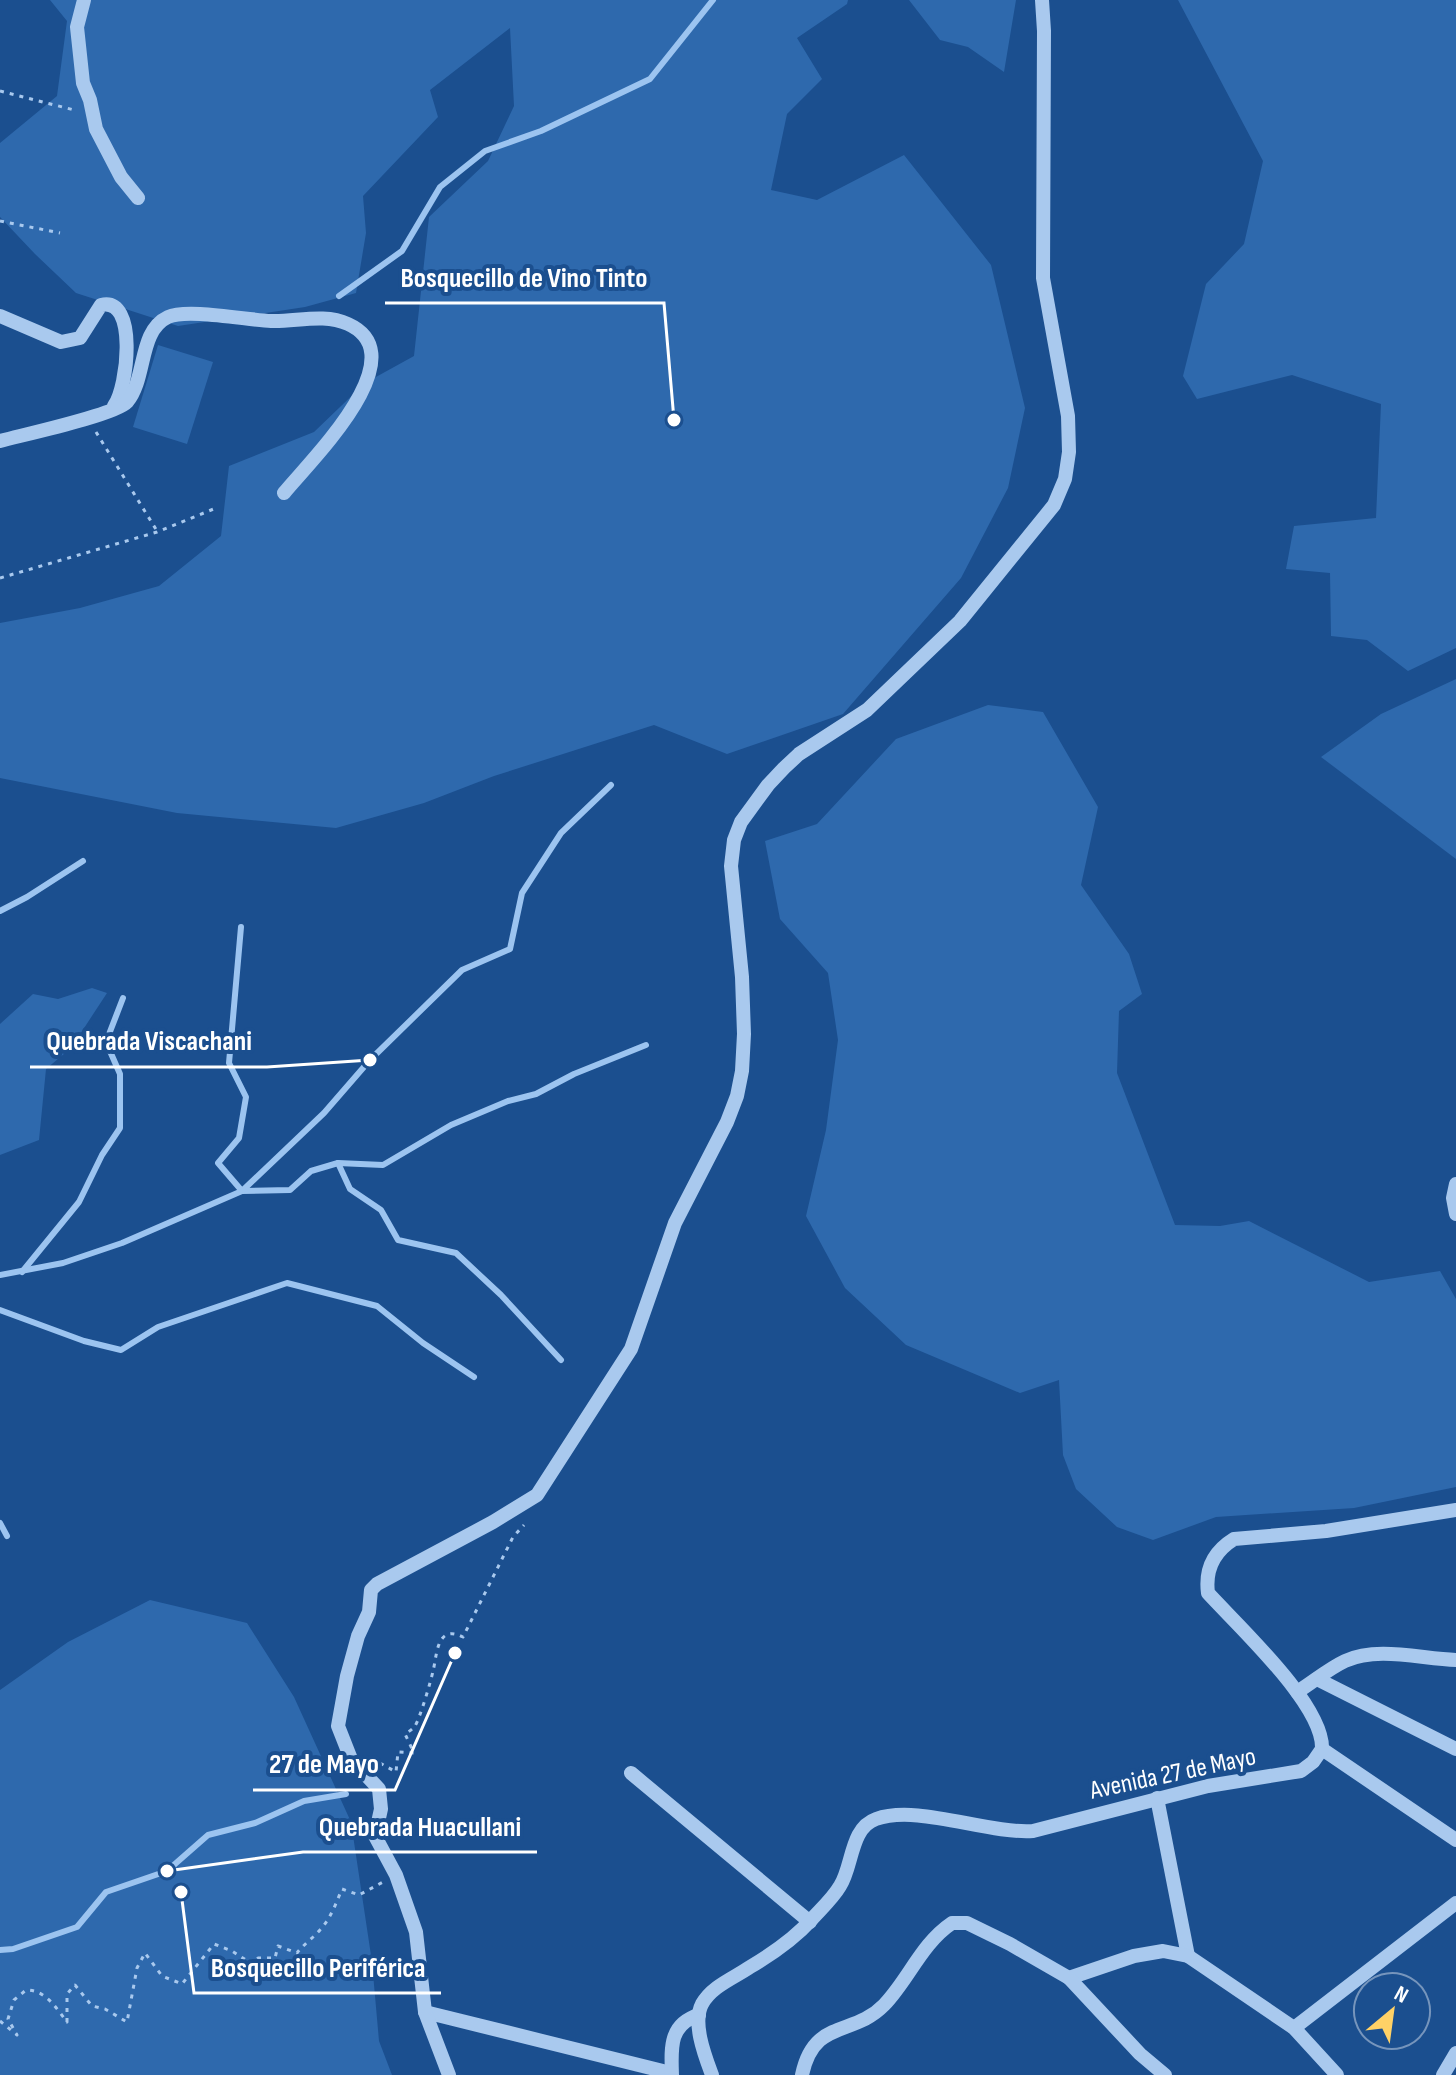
<svg xmlns="http://www.w3.org/2000/svg" width="1456" height="2075" font-family="'Sofia Sans Condensed',sans-serif">
<style>
.green{fill:#2e69ad}
.lines{fill:none;stroke-linecap:round;stroke-linejoin:round}
.stream{stroke:#9cc4f0;stroke-width:6}
.path{stroke:#a9c9ee;stroke-width:3;stroke-dasharray:4 6;stroke-linecap:butt}
.minor{stroke:#a9c9ee;stroke-width:14}
.labels{text-anchor:middle;dominant-baseline:central;stroke-width:8;stroke-linejoin:round;paint-order:stroke}
.street-label{font-size:26px;fill:#fff;stroke:#1b4f8f}
.leader{fill:none;stroke:#fff;stroke-width:3}
.callout-dot{fill:#fff;stroke:#1b4f8f;stroke-width:3}
.callout-label{font-size:28px;text-anchor:middle;font-weight:bold;fill:#fff;stroke:#1b4f8f;stroke-width:8;stroke-linejoin:round;paint-order:stroke}
</style>
<rect width="100%" height="100%" fill="#1b4f8f"/>
<g class="green">
<polygon points="50,0 848,0 847,4 797,38 822,79 787,114 771,190 817,200 904,155 991,265 1025,408 1008,488 961,578 843,714 727,754 654,725 494,776 424,803 336,828 177,813 0,778 0,623 80,608 159,586 221,536 229,466 314,432 365,383 414,356 429,217 488,161 514,106 510,28 430,90 438,117 363,196 366,233 356,293 305,307 178,326 76,293 35,254 0,217 0,143 57,96 67,21"/>
<polygon points="909,0 1016,0 1004,72 968,47 940,40"/>
<polygon points="1178,0 1456,0 1456,648 1408,671 1367,640 1331,636 1330,573 1286,569 1294,526 1376,518 1381,404 1292,375 1197,399 1183,376 1206,284 1244,244 1263,161"/>
<polygon points="158,345 213,362 187,444 133,427"/>
<polygon points="1456,679 1456,859 1321,757 1381,714"/>
<polygon points="988,705 1043,712 1098,807 1081,885 1129,954 1142,994 1119,1011 1117,1073 1175,1225 1220,1226 1249,1221 1369,1282 1440,1271 1456,1299 1456,1487 1354,1508 1216,1517 1153,1540 1117,1527 1076,1489 1063,1455 1059,1380 1020,1393 906,1345 845,1288 806,1216 826,1130 838,1040 828,973 780,919 765,841 817,824 896,739"/>
<polygon points="92,988 107,993 71,1048 46,1069 39,1140 0,1155 0,1024 33,994 58,999"/>
<polygon points="150,1600 247,1623 294,1697 351,1822 372,1962 379,2041 392,2075 0,2075 0,1690 68,1642"/>
</g>
<g class="lines">
<g class="stream">
<polyline points="339,296 402,251 440,187 485,151 541,131 650,79 713,0"/>
<polyline points="0,911 27,897 83,861"/>
<polyline points="241,927 229,1063 246,1097 239,1138 218,1163 242,1191 290,1190 311,1171 338,1163 383,1165 451,1125 508,1101 536,1094 574,1074 646,1045"/>
<polyline points="338,1163 350,1189 381,1210 398,1240 456,1253 501,1295 561,1360"/>
<polyline points="22,1272 79,1202 102,1155 120,1128 120,1074 106,1042 123,998"/>
<polyline points="0,1275 63,1263 122,1243 242,1191 324,1113 370,1060 462,970 510,949 522,893 561,833 611,785"/>
<polyline points="0,1310 84,1341 121,1350 158,1327 287,1283 377,1306 423,1343 474,1377"/>
<polyline points="0,1523 7,1536"/>
<polyline points="0,1950 13,1949 77,1927 106,1892 167,1871 208,1835 255,1823 304,1801 346,1794"/>
</g>
<g class="path">
<polyline points="0,91 74,110"/>
<polyline points="0,221 60,233"/>
<polyline points="96,432 157,531"/>
<polyline points="0,578 157,532 216,508"/>
<path d="M 380,1763 L 396,1772 L 398,1752 L 414,1753 L 405,1734 C 407,1733 414,1728 415,1726 C 420,1718 431,1681 433,1671 C 437,1657 436,1623 463,1637 L 513,1537 L 524,1525"/>
<path d="M 0,2021 L 17,2035 L 8,2019 L 14,2000 L 26,1990 C 46,1990 56,2008 67,2022 L 67,1994 L 75,1985 L 92,2006 L 105,2009 L 127,2022 L 137,1968 L 145,1953 L 162,1976 L 182,1984 L 214,1944 L 232,1951 L 252,1964 L 258,1958 L 275,1958 L 278,1946 L 297,1953 C 304,1944 313,1938 320,1930 C 331,1918 336,1903 342,1889 L 359,1895 L 383,1882"/>
</g>
<g class="minor">
<polyline points="84,0 77,27 83,83 90,100 96,129 121,177 138,198"/>
<path d="M 0,316 L 61,342 L 80,338 L 101,305 C 138,296 128,387 114,406"/>
<path d="M 0,441 C 22,435 115,415 127,402 C 147,378 138,331 168,317 C 187,308 247,320 271,321 C 296,322 324,313 348,324 C 419,356 309,462 284,493"/>
<polyline points="1456,1184 1453,1198 1456,1214"/>
<polyline points="1317,1679 1456,1749"/>
<path d="M 1297,1692 C 1313,1682 1328,1669 1345,1661 C 1378,1646 1421,1659 1456,1660"/>
<polyline points="1322,1749 1456,1840"/>
<polyline points="631,1773 810,1922"/>
<polyline points="1157,1798 1188,1956"/>
<polyline points="1069,1978 1134,1956 1163,1951 1188,1956 1294,2028 1337,2075"/>
<polyline points="425,2012 671,2073"/>
<polyline points="1294,2028 1456,1903"/>
<polyline points="449,2075 425,2012 416,1932 396,1875 375,1836 381,1809 379,1789 351,1759 338,1726 347,1676 358,1636 369,1612 371,1590 377,1584 493,1522 537,1495 631,1349 675,1223 727,1122 737,1096 742,1071 744,1034 742,977 731,866 734,840 741,822 768,785 784,768 799,754 867,710 960,621 1054,505 1065,479 1069,452 1068,416 1043,278 1044,31 1042,0"/>
<path d="M 672,2075 C 671,2048 669,2024 699,2015"/>
<path d="M 712,2075 C 705,2056 692,2023 702,2004 C 712,1986 734,1978 750,1967 C 772,1954 795,1938 812,1919 C 821,1909 833,1898 840,1886 C 853,1866 850,1828 876,1819 C 917,1804 987,1834 1033,1831 L 1208,1786 L 1301,1771 L 1313,1762 L 1322,1749 C 1324,1705 1238,1626 1208,1593 C 1205,1570 1213,1552 1234,1539 L 1326,1531 L 1456,1510"/>
<path d="M 802,2075 C 814,2018 853,2037 884,2005 C 909,1979 921,1944 952,1923 L 967,1923 L 1010,1944 L 1069,1978 L 1140,2054 L 1165,2075"/>
<polyline points="1443,2075 1456,2053"/>
</g>
</g>
<g class="labels">
<g class="street-label">
<text transform="translate(1173 1774) rotate(-12)">Avenida 27 de Mayo</text>
</g>
</g>
<path class="leader" d="M674 420L664 303H385M370 1060L267 1067H30M455 1653L395 1790H253M167 1871L303 1852H537M181 1892L194 1993H441"/>
<g class="callout-dot">
<circle cx="674" cy="420" r="8"/>
<circle cx="370" cy="1060" r="8"/>
<circle cx="455" cy="1653" r="8"/>
<circle cx="167" cy="1871" r="8"/>
<circle cx="181" cy="1892" r="8"/>
</g>
<g class="callout-label">
<text x="524" y="287">Bosquecillo de Vino Tinto</text>
<text x="149" y="1050">Quebrada Viscachani</text>
<text x="324" y="1773">27 de Mayo</text>
<text x="420" y="1836">Quebrada Huacullani</text>
<text x="318" y="1977">Bosquecillo Periférica</text>
</g>
<g transform="translate(1392 2011) rotate(29)"><circle r="38" fill="#1b4f8f" stroke="#7695bc" stroke-width="2"/>
<path d="M0-6L14 30L0 20L-14 30Z" fill="#ffd166"/>
<text y="-12" font-size="22" font-weight="bold" text-anchor="middle" fill="#ffffff">N</text>
</g>
</svg>
